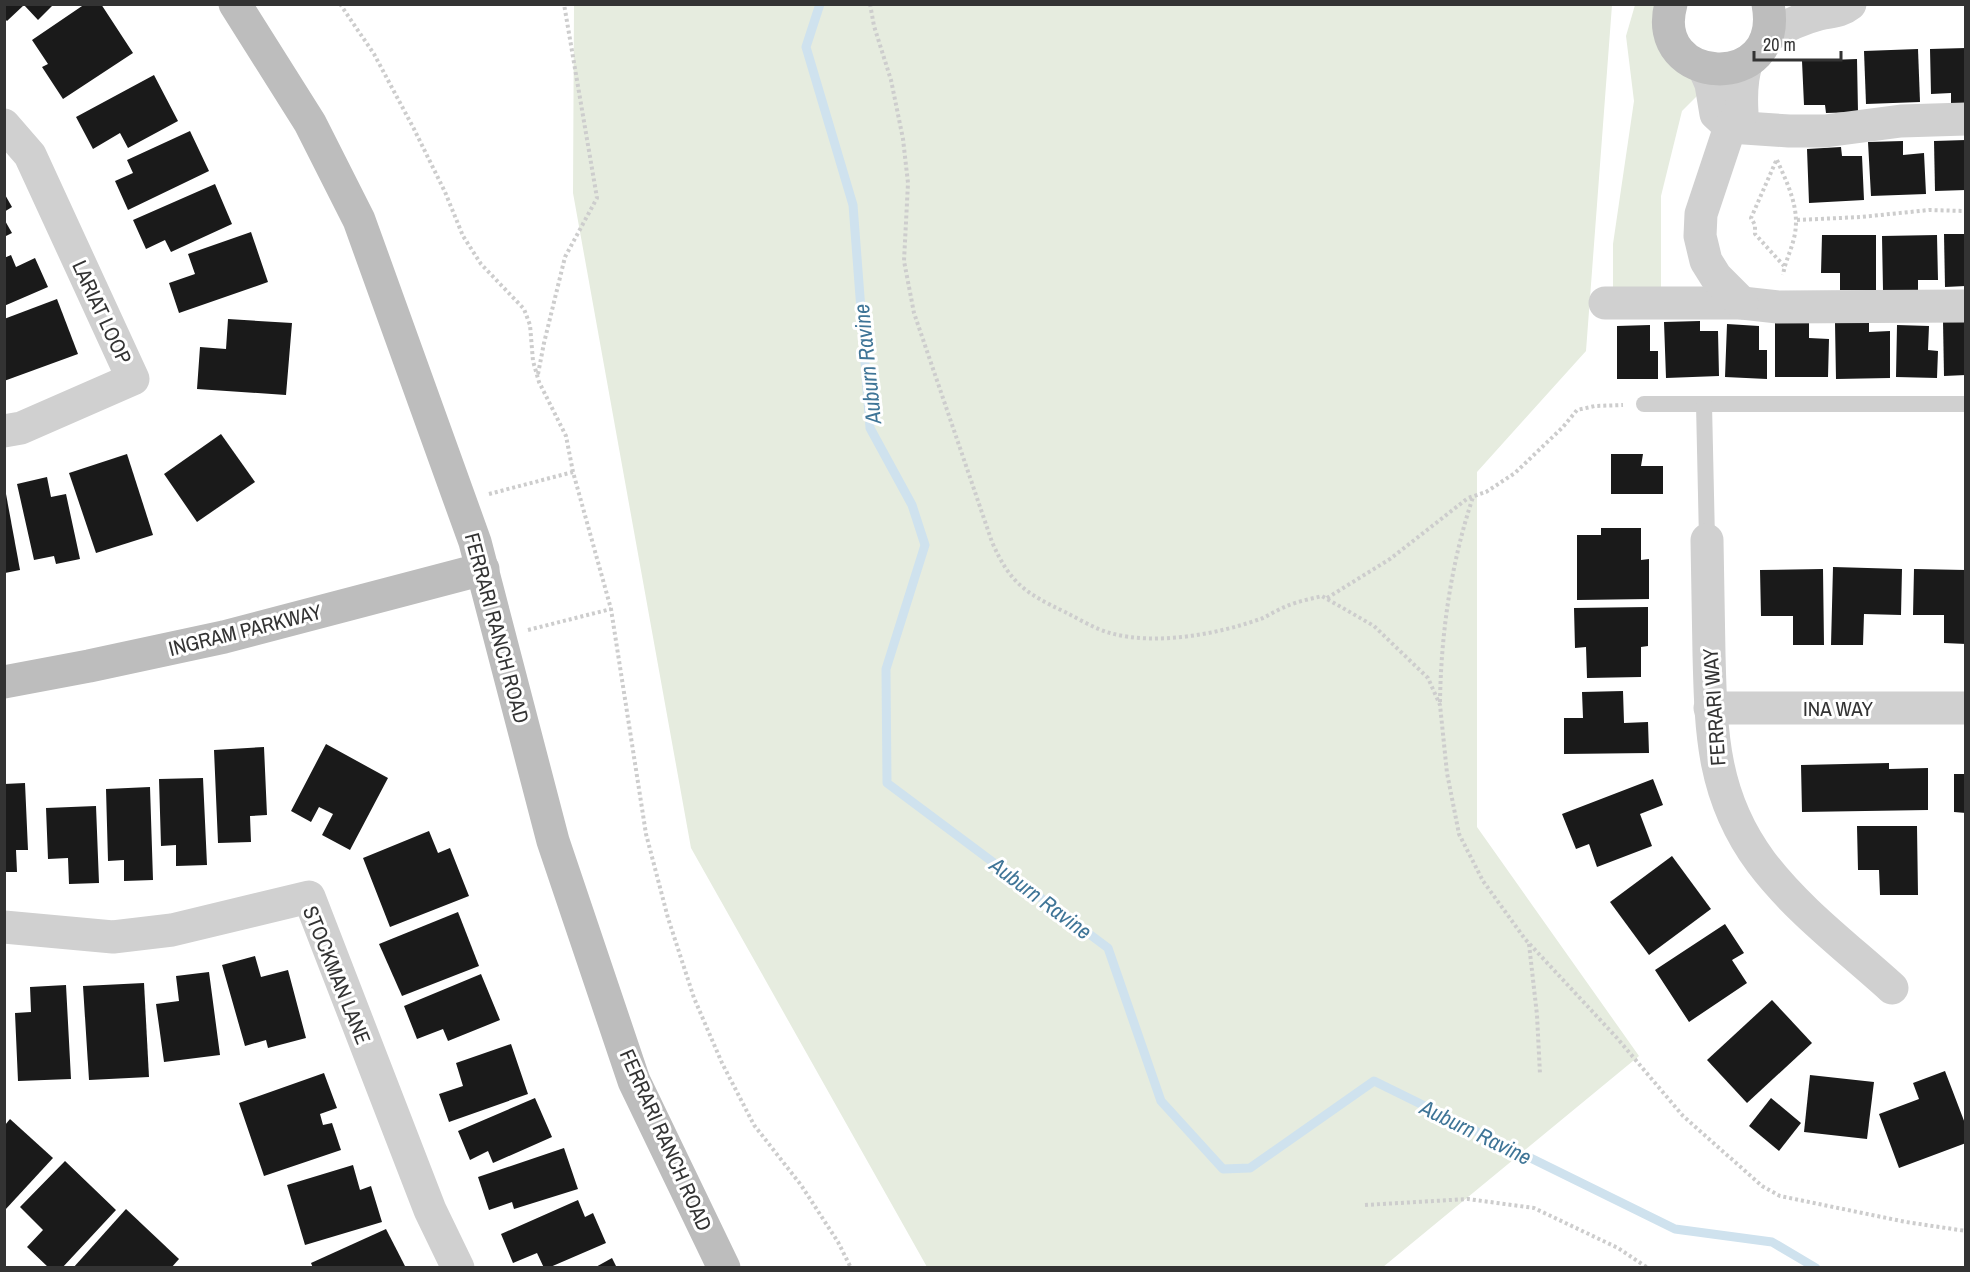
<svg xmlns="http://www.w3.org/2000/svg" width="1970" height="1272" font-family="'Archivo Narrow',sans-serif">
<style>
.green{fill:#e6ecdf}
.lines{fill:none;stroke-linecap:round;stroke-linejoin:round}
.stream{stroke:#cfe2ee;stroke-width:9}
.building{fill:#1a1a1a}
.path{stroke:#cdcdcd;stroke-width:4;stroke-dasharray:3 3;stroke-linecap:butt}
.lane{stroke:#d0d0d0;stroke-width:16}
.street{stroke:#d0d0d0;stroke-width:33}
.secondary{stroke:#bdbdbd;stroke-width:33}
.labels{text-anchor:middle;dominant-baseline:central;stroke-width:6;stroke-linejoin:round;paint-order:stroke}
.street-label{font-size:21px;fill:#333;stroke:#fff}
.water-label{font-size:22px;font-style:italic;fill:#3f7597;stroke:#fff}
</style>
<rect width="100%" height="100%" fill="#fff"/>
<g class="green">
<polygon points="574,5 1612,5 1586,351 1477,472 1477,827 1639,1056 1383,1267 927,1267 691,848 573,193"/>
<polygon points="1635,5 1665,5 1706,87 1682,111 1661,196 1661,288 1613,288 1613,244 1634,101 1626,36"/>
</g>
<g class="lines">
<polyline class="stream" points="820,4 806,47 853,205 870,428 912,505 925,545 886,669 887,783 1108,948 1161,1101 1223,1169 1250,1168 1374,1081 1675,1229 1772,1242 1816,1268"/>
</g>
<g class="building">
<polygon points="4,4 54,4 38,20 24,5 7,21 4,18"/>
<polygon points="85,4 101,4 133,53 63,99 42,67 48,64 32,40"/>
<polygon points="1966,48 1966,103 1951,103 1951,93 1931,94 1930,49"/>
<polygon points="1918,49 1920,102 1866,104 1864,51"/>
<polygon points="1857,59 1858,112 1826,113 1825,105 1804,105 1802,61"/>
<polygon points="154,75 178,121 128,148 120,133 93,149 76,117"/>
<polygon points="190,131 209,171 128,210 115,181 133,173 127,160"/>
<polygon points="1966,140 1966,190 1935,191 1934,141"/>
<polygon points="1903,141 1903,155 1924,153 1926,194 1871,196 1868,142"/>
<polygon points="1841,147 1842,156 1862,156 1864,200 1809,203 1807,149"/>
<polygon points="215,184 232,224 171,252 165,240 146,249 133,220"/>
<polygon points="4,193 12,207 4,212"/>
<polygon points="4,219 12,233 4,237"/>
<polygon points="251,232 268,282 179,313 169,283 195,274 188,254"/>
<polygon points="1944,234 1966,234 1966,286 1945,287"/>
<polygon points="1822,235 1876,235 1876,290 1840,290 1840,273 1821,273"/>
<polygon points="1937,235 1938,280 1918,280 1918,290 1883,290 1882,236"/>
<polygon points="11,255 16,267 35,258 48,287 4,306 4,258"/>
<polygon points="57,299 78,354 4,381 4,319"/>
<polygon points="228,319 292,323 286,395 197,389 200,347 226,349"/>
<polygon points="1966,320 1966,375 1944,376 1943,321"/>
<polygon points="1700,321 1700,331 1718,331 1719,376 1666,378 1664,322"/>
<polygon points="1775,323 1809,323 1809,338 1829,339 1828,377 1775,377"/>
<polygon points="1835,323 1869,323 1869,332 1890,331 1890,378 1836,379"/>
<polygon points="1727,324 1759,326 1759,350 1767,350 1767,379 1725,377"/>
<polygon points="1650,325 1650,351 1658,351 1658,379 1617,379 1617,326"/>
<polygon points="1897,325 1929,326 1928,350 1938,351 1937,378 1896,377"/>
<polygon points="221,434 255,482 197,522 164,474"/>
<polygon points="127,454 153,535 96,553 69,473"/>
<polygon points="1611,454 1643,454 1641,466 1663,466 1663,494 1611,494"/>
<polygon points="47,477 51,497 66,494 80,559 56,564 54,556 34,560 17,484"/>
<polygon points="6,494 20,570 5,573 5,495"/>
<polygon points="1601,528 1641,528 1641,560 1649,559 1649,599 1577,600 1577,535 1601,535"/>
<polygon points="1833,567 1902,569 1901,615 1864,614 1863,645 1831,645"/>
<polygon points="1823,569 1824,645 1793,645 1793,616 1761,616 1760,570"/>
<polygon points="1914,569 1966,570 1966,644 1944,643 1944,615 1913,615"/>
<polygon points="1648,607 1648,646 1641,647 1641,677 1587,678 1586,647 1575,648 1574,608"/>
<polygon points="1623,691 1624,723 1648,722 1649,753 1564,754 1564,718 1583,718 1582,692"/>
<polygon points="326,744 388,778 350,850 322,835 333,814 319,807 311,822 291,811"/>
<polygon points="264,747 267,815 250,816 251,842 218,843 214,750"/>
<polygon points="1889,763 1889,769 1928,768 1928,810 1802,812 1801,765"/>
<polygon points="1954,774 1966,774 1966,813 1954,812"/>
<polygon points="203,778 207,865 176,866 176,845 161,846 159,779"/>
<polygon points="1653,779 1663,805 1640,814 1652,846 1597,867 1589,844 1576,849 1562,814"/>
<polygon points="25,783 28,850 16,850 17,872 4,872 4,784"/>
<polygon points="150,787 153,880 124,881 124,860 108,861 106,789"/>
<polygon points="96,806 99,883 69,884 68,858 48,859 46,808"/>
<polygon points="1857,826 1917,826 1918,895 1880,895 1879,870 1858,870"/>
<polygon points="429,831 438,853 450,848 469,896 390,927 363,858"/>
<polygon points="1672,856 1711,909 1649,955 1610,902"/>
<polygon points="458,912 479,966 402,996 379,944"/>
<polygon points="1725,924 1744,953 1732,960 1747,983 1689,1022 1655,970"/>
<polygon points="255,956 261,977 288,970 306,1038 268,1048 266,1040 245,1046 222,965"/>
<polygon points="209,972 220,1055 164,1062 156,1004 179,1001 176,976"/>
<polygon points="481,974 500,1020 448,1041 443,1029 417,1039 404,1006"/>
<polygon points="144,983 149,1077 89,1080 83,986"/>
<polygon points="66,985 71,1079 18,1081 15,1013 31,1012 30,987"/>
<polygon points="1772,1000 1812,1043 1747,1103 1707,1060"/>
<polygon points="511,1044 528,1094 449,1122 439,1094 463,1086 456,1063"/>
<polygon points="1945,1071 1966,1126 1966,1143 1899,1168 1879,1114 1919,1099 1913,1083"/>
<polygon points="324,1073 337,1108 320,1114 323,1125 332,1123 341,1150 264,1176 239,1103"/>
<polygon points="1810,1075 1874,1082 1867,1139 1804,1132"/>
<polygon points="535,1098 552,1137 493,1163 488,1151 470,1160 458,1131"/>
<polygon points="1771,1098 1801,1123 1779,1151 1749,1126"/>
<polygon points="10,1119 53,1158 5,1210 5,1125"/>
<polygon points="564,1148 578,1189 514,1209 512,1202 489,1210 478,1177"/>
<polygon points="65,1161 116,1210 62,1268 49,1268 27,1247 43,1230 20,1207"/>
<polygon points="353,1165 360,1190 371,1186 382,1222 305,1245 287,1185"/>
<polygon points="578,1200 585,1217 593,1213 606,1243 548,1268 544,1268 537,1253 513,1263 501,1234"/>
<polygon points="126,1209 179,1259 171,1268 73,1268"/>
<polygon points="386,1229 406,1268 313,1268 311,1263"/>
<polygon points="612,1258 617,1268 594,1268"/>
</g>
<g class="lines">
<g class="path">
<polyline points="340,4 374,54 414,129 445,192 463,236 481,264 524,309 530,325 533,361 539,382 566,436 573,472 611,609 646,834 668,918 694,998 722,1063 754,1125 801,1185 838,1242 851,1268"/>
<path d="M 870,4 L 874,26 L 891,80 L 903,139 L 908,183 L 904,261 L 914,313 L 992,542 C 1010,583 1025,593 1065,612 C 1079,619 1095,629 1110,633 C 1156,646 1219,634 1263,618 C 1271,614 1279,609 1287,606 C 1298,601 1311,599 1322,596 L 1374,626 L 1428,678 L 1440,705 L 1447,773 L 1459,834 L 1483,881 L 1525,939 L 1617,1038 L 1683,1116 L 1762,1186 L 1780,1196 L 1906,1222 L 1966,1231"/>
<path d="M 1777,160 C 1788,185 1801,210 1794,238 C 1791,251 1785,262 1783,275"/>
<polyline points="1776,161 1751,218 1755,225 1755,234 1784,266"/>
<polyline points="1797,220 1861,217 1929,210 1966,211"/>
<polyline points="538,374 544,343 565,257 597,198 564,4"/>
<polyline points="489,494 573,472"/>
<polyline points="1327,598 1390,559 1468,498 1486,492 1515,473 1563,427 1577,410 1595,406 1623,405"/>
<polyline points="528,630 611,609"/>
<path d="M 1440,702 C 1441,633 1451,563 1473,497"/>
<polyline points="1529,944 1537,1015 1540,1074"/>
<polyline points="1365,1205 1468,1199 1534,1208 1618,1248 1648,1268"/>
</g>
<g class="lane">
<polyline points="1644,404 1966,404"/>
<polyline points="1704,404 1707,540"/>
</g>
<g class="street">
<path d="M 1767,37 C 1783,27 1800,19 1819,14 C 1831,11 1840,12 1850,4"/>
<polyline points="1704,68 1711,84 1716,114 1730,127 1789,131 1825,131 1901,121 1966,119"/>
<polyline points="4,125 30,155 133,379 21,428 4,431"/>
<polyline points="1605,303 1742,303 1778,307 1966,306"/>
<path d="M 1742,303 L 1716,277 L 1706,261 L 1700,236 L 1701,214 L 1730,127 L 1742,113 C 1741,96 1741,78 1747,62"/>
<path d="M 1707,540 C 1708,578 1708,616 1709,654 C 1711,732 1712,796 1761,862 C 1797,910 1848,948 1892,988"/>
<polyline points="1710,708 1966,708"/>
<polyline points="4,927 113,937 172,930 309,897 430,1210 458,1268"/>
</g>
<g class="secondary">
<polyline points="235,4 310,123 359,220 475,542 553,841 634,1081 724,1268"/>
<path d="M 1671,4 C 1648,86 1785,95 1768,4"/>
<polyline points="4,682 89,666 224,637 483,569"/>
</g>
</g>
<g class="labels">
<g class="street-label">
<text transform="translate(102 312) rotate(65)">LARIAT LOOP</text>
<text transform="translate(497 628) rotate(75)">FERRARI RANCH ROAD</text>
<text transform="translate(245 630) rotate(-14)">INGRAM PARKWAY</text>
<text transform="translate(1714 707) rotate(-94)">FERRARI WAY</text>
<text x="1838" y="708">INA WAY</text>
<text transform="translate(337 975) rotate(68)">STOCKMAN LANE</text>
<text transform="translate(666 1140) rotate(66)">FERRARI RANCH ROAD</text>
</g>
<g class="water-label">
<text transform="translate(867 364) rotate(-96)">Auburn Ravine</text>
<text transform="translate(1041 898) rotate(37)">Auburn Ravine</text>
<text transform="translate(1476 1132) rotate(26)">Auburn Ravine</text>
</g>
</g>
<rect width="1970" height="1272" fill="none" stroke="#333333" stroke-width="12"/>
<path d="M1754 51v9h87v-9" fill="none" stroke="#333333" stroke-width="3"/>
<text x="1763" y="51" font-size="18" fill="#333333" stroke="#ffffff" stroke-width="4.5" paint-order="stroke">20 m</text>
</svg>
